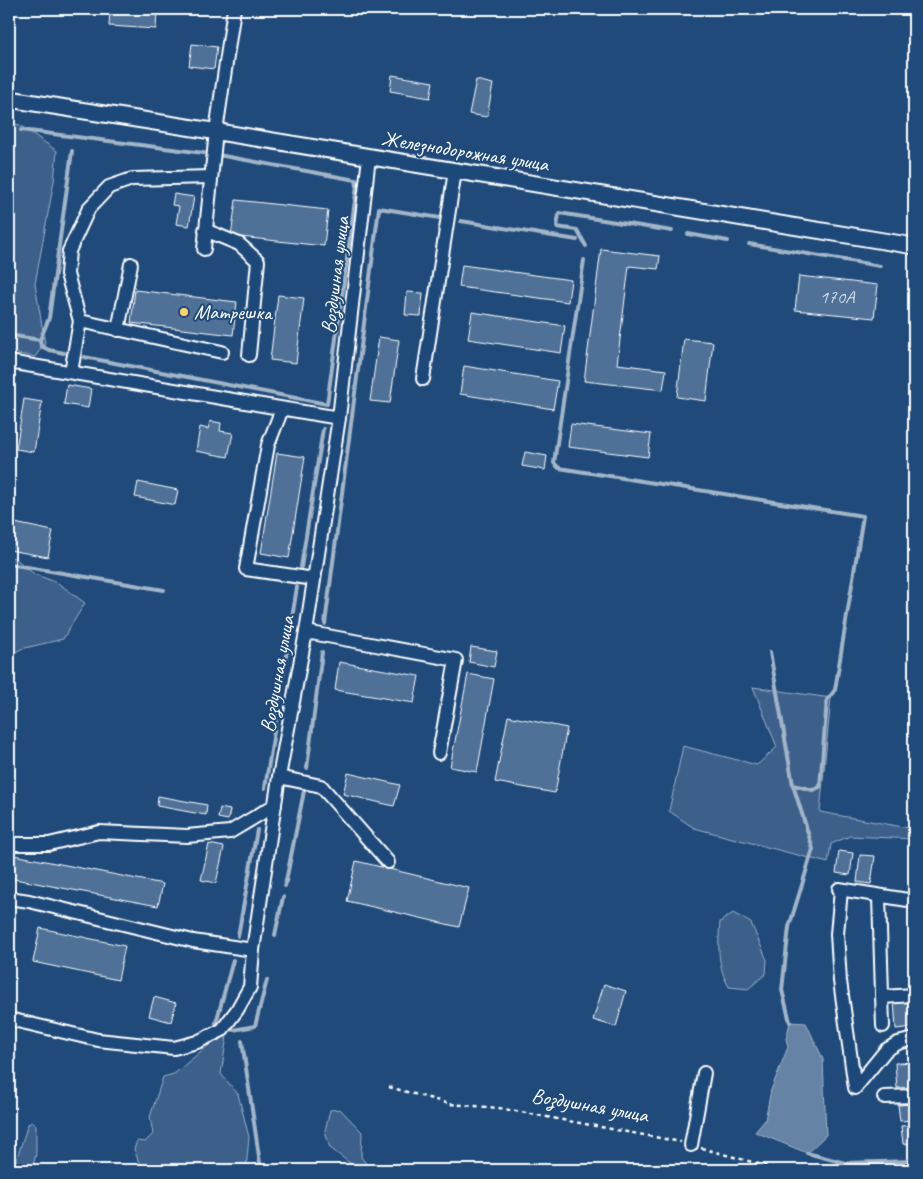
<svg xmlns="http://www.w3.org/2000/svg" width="923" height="1179" font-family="Caveat,sans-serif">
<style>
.green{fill:#3c618b;stroke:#9eb0c5}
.water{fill:#6583a4;stroke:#a3b5c8}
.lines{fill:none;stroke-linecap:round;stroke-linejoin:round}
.stream{stroke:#a3b5c8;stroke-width:4}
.building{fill:#507197;stroke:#fff}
.minor-casing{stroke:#fff;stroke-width:16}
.major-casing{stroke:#fff;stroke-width:19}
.path{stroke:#fff;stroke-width:2.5;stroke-dasharray:4 4;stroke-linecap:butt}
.minor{stroke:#1f4a7a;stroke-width:12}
.major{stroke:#1f4a7a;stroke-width:15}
.poi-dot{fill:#ffd166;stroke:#1f4a7a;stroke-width:2}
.labels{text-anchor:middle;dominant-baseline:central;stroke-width:4;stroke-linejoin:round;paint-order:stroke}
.number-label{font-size:19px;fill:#d3dce5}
.street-label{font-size:21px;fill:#fff;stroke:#1f4a7a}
.poi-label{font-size:21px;fill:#fff;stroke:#1f4a7a;text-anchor:start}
</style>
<rect width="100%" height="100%" fill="#1f4a7a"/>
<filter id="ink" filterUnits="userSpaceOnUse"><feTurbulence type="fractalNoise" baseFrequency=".02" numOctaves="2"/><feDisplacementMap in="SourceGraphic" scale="10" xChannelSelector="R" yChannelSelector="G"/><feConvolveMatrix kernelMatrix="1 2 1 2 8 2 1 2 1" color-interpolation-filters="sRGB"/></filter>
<g filter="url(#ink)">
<g class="green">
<polygon points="9,123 20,125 57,151 54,181 35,284 45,343 35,357 9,352"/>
<polygon points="9,557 15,558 34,574 58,583 85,603 63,639 21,649 9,656"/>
<polygon points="753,687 831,698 820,812 914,829 914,839 850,836 831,844 828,863 694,828 669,811 683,746 757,765 777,747"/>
<path d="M 733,913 L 751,923 L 767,960 L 766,974 L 748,989 L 729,987 C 717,966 718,945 720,922 Z"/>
<polygon points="227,1036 221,1074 238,1094 249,1137 246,1170 146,1170 141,1168 134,1149 137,1141 145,1142 153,1134 150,1117 163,1077 174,1074 206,1047"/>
<polygon points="340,1109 362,1132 361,1157 371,1170 359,1170 330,1148 325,1131 330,1110"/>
<polygon points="32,1122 36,1125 36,1154 32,1170 13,1170 28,1124"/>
</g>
<polygon class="water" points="790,1022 806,1023 823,1059 826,1135 807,1153 755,1132 765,1120 771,1090 788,1047 786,1039"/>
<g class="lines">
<g class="stream">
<polyline points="21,130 204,153"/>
<polyline points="461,221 577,240"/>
<polyline points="688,234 728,241"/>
<polyline points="749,244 880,266"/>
<polyline points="586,246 577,230 557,227 559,213 672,231"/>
<polyline points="584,260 554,463 559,468 863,516 835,690 827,700 820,787 813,790 793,785"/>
<polyline points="9,335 40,340"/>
<polyline points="64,353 49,350 41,346 40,340 49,318 72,151"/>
<polyline points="84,357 327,404 357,186 356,180 218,155"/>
<polyline points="9,564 164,590"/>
<polyline points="301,567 323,429"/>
<polyline points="325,624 379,208 440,218"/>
<polyline points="770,652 793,785 813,849 789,927 782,990 790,1022"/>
<polyline points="307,768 322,652"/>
<polyline points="265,788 297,587"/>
<polyline points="285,886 304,791"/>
<polyline points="275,935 283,897"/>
<polyline points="238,936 257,830"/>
<polyline points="216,1023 233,960"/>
<polyline points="233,1030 255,1026 267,980"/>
<polyline points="242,1041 261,1170"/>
<polyline points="807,1153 845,1163 914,1161"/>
</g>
</g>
<g class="building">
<polygon points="110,9 157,9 156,29 109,26"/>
<polygon points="192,44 217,47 214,69 189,66"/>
<polygon points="392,75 433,82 430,98 390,91"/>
<polygon points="476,80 493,84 487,117 469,114"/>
<polygon points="174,194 194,197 189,226 176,224 179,206 172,205"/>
<polygon points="236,200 328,210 324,246 231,236"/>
<polygon points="601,249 660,256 658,269 629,266 617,364 666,370 663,390 584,381"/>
<polygon points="462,265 571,280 568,302 459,287"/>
<polygon points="799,276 878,285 874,318 795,310"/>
<polygon points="135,290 237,302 233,335 131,323"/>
<polygon points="407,292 423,293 421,316 405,315"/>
<polygon points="278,295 304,298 296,363 270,360"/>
<polygon points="472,312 565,326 561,353 468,339"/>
<polygon points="379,337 399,340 390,403 370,401"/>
<polygon points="684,339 713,342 706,401 677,397"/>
<polygon points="464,366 558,381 553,409 460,394"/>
<polygon points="67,385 91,389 88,408 64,404"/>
<polygon points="24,399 42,402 34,452 16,449"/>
<polygon points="210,421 221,423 220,431 233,433 228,457 196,451 200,427 208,429"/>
<polygon points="571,424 651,434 648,457 568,447"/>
<polygon points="525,452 547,456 545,470 522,466"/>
<polygon points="277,453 305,457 289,558 261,553"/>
<polygon points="138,482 178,490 175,505 135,497"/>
<polygon points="10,522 53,531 48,557 9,550"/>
<polygon points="471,647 497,651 494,667 469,662"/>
<polygon points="339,662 419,676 414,703 335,690"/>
<polygon points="468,674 494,679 477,772 450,767"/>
<polygon points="508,716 567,728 555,793 495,782"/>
<polygon points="348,773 400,785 394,806 343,794"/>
<polygon points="158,796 207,805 206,815 157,806"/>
<polygon points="220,808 230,810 228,820 218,818"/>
<polygon points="209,844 224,847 216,883 201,880"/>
<polygon points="839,851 853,853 850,875 836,873"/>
<polygon points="9,854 163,884 158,906 9,878"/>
<polygon points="860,855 875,856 871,884 857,882"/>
<polygon points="356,861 469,888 459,927 347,901"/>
<polygon points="40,928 125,946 118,980 33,962"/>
<polygon points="604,984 626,991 616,1027 593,1020"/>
<polygon points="154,997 176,1003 171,1022 149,1016"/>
<polygon points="914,999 914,1027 896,1029 894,1000"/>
<polygon points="914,1062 914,1087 897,1088 895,1063"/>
<polygon points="914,1104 914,1120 900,1121 898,1105"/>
<polygon points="914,1125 914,1143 903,1144 901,1126"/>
</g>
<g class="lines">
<g class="minor-casing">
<g id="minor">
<polyline points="205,230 239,244 258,261 249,355"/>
<polyline points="204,249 216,131 234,9"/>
<polyline points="80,321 67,274 69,251 89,208 109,187 132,179 211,177"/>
<polyline points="118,330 131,264"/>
<polyline points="9,362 339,418"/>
<polyline points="71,372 80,321 222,352"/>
<polyline points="423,379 455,171"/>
<polyline points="282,409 268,445 246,569 314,579"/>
<polyline points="306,632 456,660 439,753"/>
<polyline points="279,777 321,786 388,862"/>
<polyline points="9,844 49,844 99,832 187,836 230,832 275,805"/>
<polyline points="839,889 914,901"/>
<polyline points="841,890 837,934 840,981 855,1088 886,1050 898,1043 914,1039"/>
<polyline points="879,896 883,1026"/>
<polyline points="9,898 29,901 193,941 253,950"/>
<polyline points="882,997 914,995"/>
<polyline points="9,1019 98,1040 174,1048 197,1042 222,1030 237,1010 250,987 253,950 279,777 306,632 339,418 369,157"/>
<polyline points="884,1097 914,1096"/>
<polyline points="691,1145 704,1073"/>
</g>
</g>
<g class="major-casing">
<polyline id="major" points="9,99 225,133 914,246"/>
</g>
<g class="path">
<polyline points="389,1087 450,1104 499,1108 681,1142"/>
<polyline points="701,1148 781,1170"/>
</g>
<use href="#minor" class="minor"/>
<use href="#major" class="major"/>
</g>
</g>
<circle class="poi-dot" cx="184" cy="312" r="5"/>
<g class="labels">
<g class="number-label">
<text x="837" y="297">170А</text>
</g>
<g class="street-label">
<text transform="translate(465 151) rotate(9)">Железнодорожная улица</text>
<text transform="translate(335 275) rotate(-83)">Воздушная улица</text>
<text transform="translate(277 674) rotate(-80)">Воздушная улица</text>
<text transform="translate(590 1105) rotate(10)">Воздушная улица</text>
</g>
<g class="poi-label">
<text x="194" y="312">Матрешка</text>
</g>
</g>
<rect width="923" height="1179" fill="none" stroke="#1f4a7a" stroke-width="30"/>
<rect x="15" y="15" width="893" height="1149" fill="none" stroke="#fff" stroke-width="2" filter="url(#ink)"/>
</svg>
